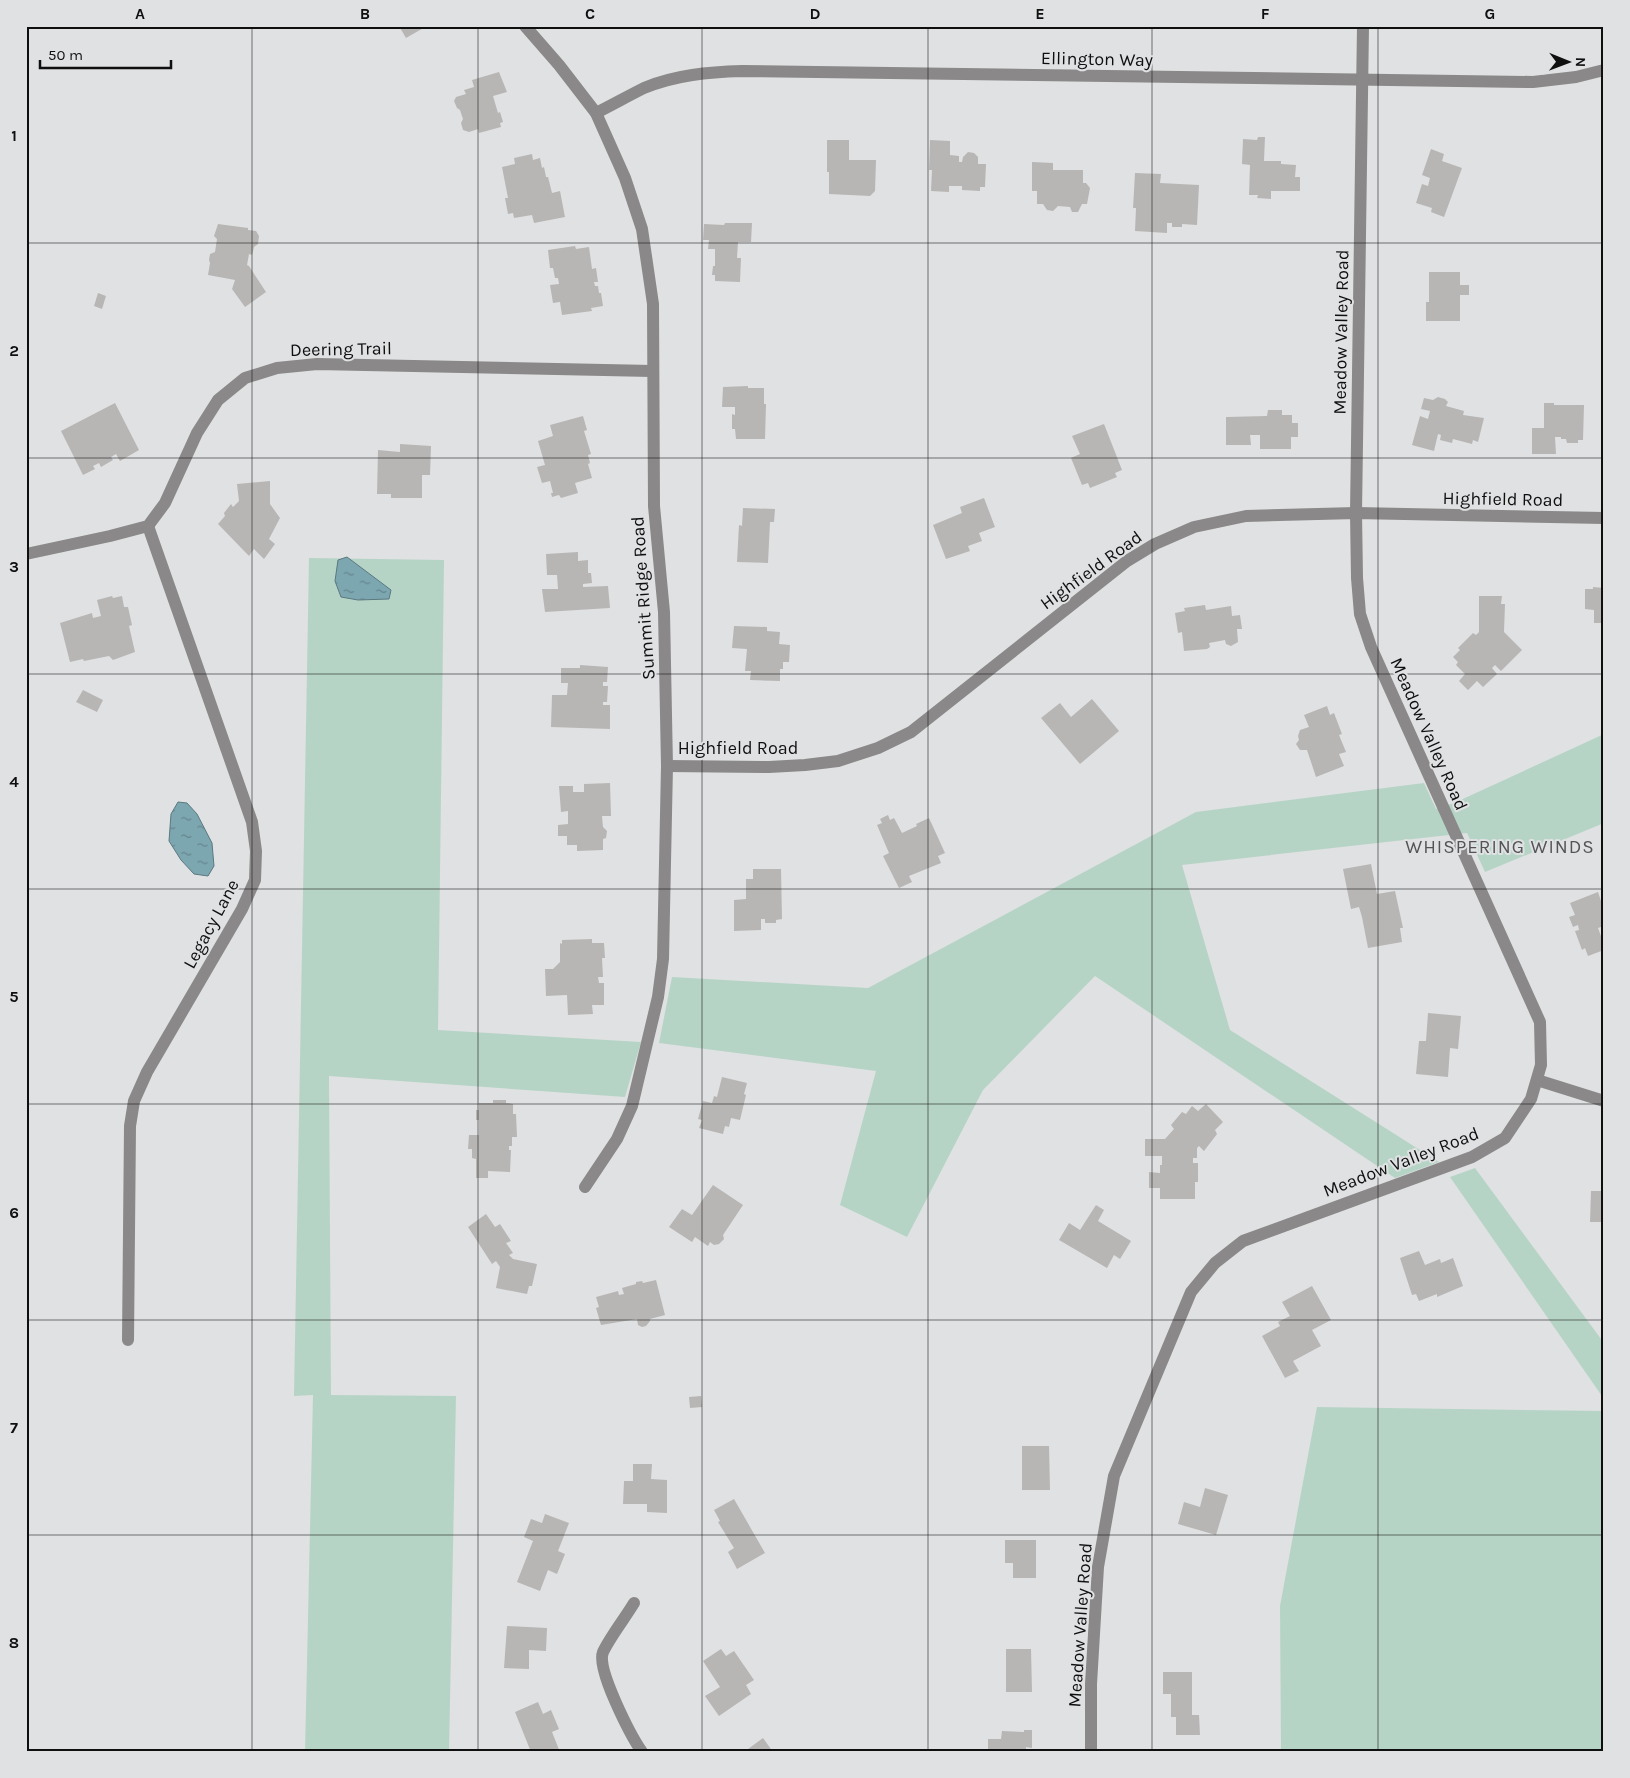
<svg xmlns="http://www.w3.org/2000/svg" width="1630" height="1778" font-family="Karla,sans-serif">
<style>
.green{fill:#b6d4c6}
.water{fill:url(#water-ripples);stroke:#5b7980}
.building{fill:#b8b6b4}
.lines{fill:none;stroke-linecap:round;stroke-linejoin:round}
.minor{stroke:#8a8888;stroke-width:12}
.grid{fill:none;stroke:#0f0f10;stroke-width:1;stroke-opacity:0.55}
.labels{text-anchor:middle;dominant-baseline:central;stroke-width:4;stroke-linejoin:round;paint-order:stroke}
.street-label{font-size:18px;fill:#0f0f10;stroke:#e0e1e3}
.neighbourhood-label{font-size:19px;letter-spacing:1px;fill:#545457;stroke:#e0e1e3}
.neatline{fill:none;stroke:#0f0f10;stroke-width:2}
.grid-label{font-size:16px;text-anchor:middle;font-weight:bold;fill:#0f0f10}
</style>
<defs>
<pattern id="water-ripples" width="26" height="14" patternUnits="userSpaceOnUse" patternTransform="scale(1.25)"><rect width="26" height="14" fill="#7ca6b0"/><path d="M2 4q2-2 4 0t4 0M15 11q2-2 4 0t4 0" fill="none" stroke="#64868e"/></pattern>
</defs>
<rect width="100%" height="100%" fill="#e0e1e3"/>
<g class="green">
<polygon points="309,558 444,560 438,1030 641,1042 625,1097 329,1076 331,1395 456,1396 449,1752 305,1752 313,1395 294,1396"/>
<polygon points="1604,734 1604,823 1485,872 1467,833 1182,865 1230,1030 1439,1162 1395,1178 1095,976 983,1090 907,1237 840,1205 876,1071 659,1043 672,977 868,988 1196,812 1424,783 1436,809 1454,803"/>
<polygon points="1475,1168 1604,1343 1604,1399 1450,1177"/>
<polygon points="1317,1407 1604,1411 1604,1752 1281,1752 1280,1606"/>
</g>
<g class="water">
<polygon points="347,557 391,590 389,599 358,600 341,597 335,581 338,560"/>
<polygon points="178,802 187,803 197,814 212,843 214,866 208,876 194,874 181,860 169,841 171,814"/>
</g>
<g class="building">
<polygon points="399,26 427,26 406,38"/>
<polygon points="499,72 507,92 493,96 498,113 500,112 503,122 500,123 501,127 479,133 478,129 469,132 463,130 461,123 463,119 460,110 457,108 454,101 456,97 466,94 464,90 474,87 472,80"/>
<polygon points="1258,137 1265,137 1264,161 1281,161 1281,164 1296,165 1295,177 1300,177 1300,191 1271,191 1271,199 1257,198 1258,195 1249,195 1250,165 1242,164 1243,139 1257,140"/>
<polygon points="827,140 849,140 849,160 876,160 875,191 870,196 829,194 829,172 827,172"/>
<polygon points="930,140 950,141 950,155 959,156 959,162 962,162 963,157 968,152 974,153 978,157 978,164 986,164 985,187 980,187 980,191 962,190 962,186 949,186 949,192 931,191 932,170 929,170"/>
<polygon points="1431,149 1444,154 1442,161 1462,168 1444,217 1431,212 1432,208 1416,203 1422,184 1428,186 1430,178 1422,175"/>
<polygon points="532,154 533,160 540,158 542,168 544,167 546,177 548,177 552,193 560,191 565,217 534,223 532,215 514,218 513,213 508,214 505,198 508,198 502,167 515,164 514,158"/>
<polygon points="1032,162 1053,163 1053,170 1083,170 1083,183 1086,183 1090,188 1087,204 1082,204 1078,212 1072,212 1070,207 1058,206 1053,211 1047,210 1043,204 1037,204 1037,191 1032,191"/>
<polygon points="1135,173 1161,174 1160,183 1199,185 1197,225 1182,224 1182,227 1172,227 1172,223 1167,223 1167,233 1135,231 1136,208 1133,208"/>
<polygon points="725,223 752,223 751,242 738,242 737,258 741,258 740,282 715,281 715,275 712,275 713,266 715,266 715,249 708,249 709,240 703,240 704,224 724,225"/>
<polygon points="218,224 248,228 248,230 256,231 259,236 258,244 254,247 252,255 249,254 247,265 249,266 266,292 245,307 232,289 235,280 208,275 210,263 209,260 210,254 215,252 217,239 214,236"/>
<polygon points="575,246 576,249 589,247 592,269 596,268 598,282 594,282 595,286 598,286 599,293 601,293 603,306 591,308 592,311 562,315 560,302 553,303 550,285 559,284 558,278 555,278 553,268 550,268 548,250"/>
<polygon points="1429,272 1460,272 1460,285 1469,285 1469,295 1460,295 1460,321 1426,321 1426,302 1429,302"/>
<polygon points="98,293 106,296 102,309 94,306"/>
<polygon points="748,386 748,388 764,388 764,404 766,404 765,439 736,439 735,429 732,429 732,414 735,415 735,407 722,407 723,387"/>
<polygon points="1438,397 1445,399 1448,402 1446,406 1464,411 1463,415 1484,418 1478,442 1473,440 1472,444 1453,439 1452,443 1440,440 1441,435 1438,434 1434,451 1412,445 1420,416 1428,419 1430,411 1421,409 1424,398 1433,400"/>
<polygon points="115,403 139,450 120,461 116,454 111,457 113,460 101,467 99,463 93,466 95,469 83,475 61,431"/>
<polygon points="1544,403 1554,403 1554,405 1584,405 1583,440 1578,440 1578,443 1567,443 1566,439 1561,439 1561,437 1555,437 1556,454 1532,454 1532,428 1544,428"/>
<polygon points="1268,410 1282,410 1282,415 1292,415 1292,423 1298,423 1298,437 1291,437 1291,449 1260,449 1260,435 1250,435 1251,445 1226,445 1226,417 1267,416"/>
<polygon points="583,416 587,430 584,431 591,454 588,455 590,463 588,464 592,478 575,483 578,493 561,498 559,495 552,497 551,493 553,493 550,481 542,483 537,467 545,465 538,441 553,436 550,425"/>
<polygon points="1104,424 1122,470 1115,473 1117,477 1090,488 1088,483 1082,485 1071,458 1080,454 1072,436"/>
<polygon points="400,444 431,446 430,475 422,475 422,498 391,498 391,494 377,494 378,450 400,452"/>
<polygon points="270,481 270,504 280,518 269,539 275,544 264,559 254,549 249,556 218,524 225,516 224,513 231,504 233,507 239,501 237,484"/>
<polygon points="984,498 995,527 979,533 982,541 968,546 970,551 946,559 933,525 962,513 960,507"/>
<polygon points="743,508 775,509 774,522 770,522 768,563 737,562 739,525 742,526"/>
<polygon points="578,552 578,561 588,560 588,573 591,573 592,583 583,584 583,587 608,586 610,608 545,612 542,589 558,589 557,575 547,575 546,554"/>
<polygon points="1593,587 1604,588 1604,623 1594,623 1594,610 1585,609 1585,589 1593,589"/>
<polygon points="112,596 113,598 122,596 124,607 128,607 132,625 129,626 135,652 113,660 109,656 84,661 83,659 70,662 60,623 92,613 93,618 101,616 97,600"/>
<polygon points="1479,596 1502,596 1501,604 1505,604 1504,632 1522,650 1501,671 1495,665 1492,668 1497,674 1483,687 1477,681 1468,690 1459,681 1465,674 1456,665 1458,662 1453,657 1460,650 1458,648 1473,633 1476,635 1479,632"/>
<polygon points="1205,605 1206,610 1231,606 1232,616 1240,615 1242,629 1237,629 1238,642 1231,646 1226,644 1225,640 1209,643 1210,647 1207,649 1184,651 1182,632 1178,633 1175,613 1185,611 1184,608"/>
<polygon points="734,626 767,627 767,631 780,632 779,644 790,645 789,662 783,662 783,669 780,669 780,681 750,680 751,671 745,671 747,649 732,648"/>
<polygon points="580,665 608,667 607,682 603,682 603,686 608,686 607,702 603,702 603,705 610,705 610,729 551,727 552,695 567,695 568,683 561,683 561,668 580,668"/>
<polygon points="83,690 103,700 97,712 76,702"/>
<polygon points="1092,699 1119,731 1080,764 1041,718 1060,703 1071,717"/>
<polygon points="1327,706 1330,715 1334,713 1342,734 1339,735 1346,752 1339,754 1344,766 1316,777 1307,750 1300,750 1296,744 1299,740 1298,736 1300,730 1309,727 1304,715"/>
<polygon points="610,783 611,816 602,816 603,827 607,831 606,838 603,839 603,850 577,851 577,845 567,845 567,836 558,836 558,825 568,824 568,811 561,812 559,786 573,786 573,792 584,792 584,784"/>
<polygon points="888,815 890,820 894,818 902,833 917,826 916,824 929,818 945,853 938,856 941,863 909,876 912,882 899,888 883,856 889,853 877,825 882,823 880,819"/>
<polygon points="1371,864 1377,894 1395,891 1403,928 1400,928 1402,942 1368,948 1362,917 1359,907 1351,909 1343,869"/>
<polygon points="753,869 781,869 782,919 776,920 776,923 765,923 765,919 761,919 761,930 734,931 734,900 746,899 746,879 753,879"/>
<polygon points="1598,892 1601,901 1604,900 1604,926 1598,928 1602,939 1604,938 1604,950 1588,956 1585,948 1582,950 1575,931 1579,930 1578,925 1573,927 1569,917 1575,915 1570,903"/>
<polygon points="592,939 592,943 604,943 605,958 602,958 603,977 598,977 599,983 604,983 604,1005 592,1005 593,1014 568,1015 567,995 546,996 545,969 553,969 560,962 560,943 562,944 562,940"/>
<polygon points="1428,1013 1461,1016 1458,1049 1450,1048 1448,1077 1416,1074 1419,1041 1426,1041"/>
<polygon points="722,1077 747,1083 744,1094 746,1095 740,1120 731,1118 729,1127 725,1126 723,1134 699,1128 702,1120 698,1119 703,1101 712,1103 714,1096 717,1097"/>
<polygon points="493,1100 506,1100 506,1103 513,1104 513,1114 516,1114 517,1137 512,1137 512,1146 509,1146 509,1150 511,1150 510,1172 488,1171 488,1178 476,1178 476,1159 472,1158 472,1149 468,1149 469,1135 479,1135 479,1120 476,1120 476,1110 479,1110 479,1103 493,1103"/>
<polygon points="1206,1104 1223,1122 1215,1130 1217,1134 1204,1151 1199,1146 1197,1148 1197,1158 1193,1158 1193,1163 1198,1163 1198,1182 1195,1182 1195,1199 1160,1199 1160,1188 1149,1188 1149,1172 1160,1173 1160,1165 1162,1165 1162,1156 1145,1156 1145,1139 1165,1139 1174,1129 1171,1125 1182,1112 1186,1114 1192,1106 1198,1111"/>
<polygon points="713,1185 743,1205 723,1235 724,1239 719,1244 714,1245 710,1242 708,1246 695,1237 692,1242 669,1227 682,1209 692,1215"/>
<polygon points="1591,1191 1604,1191 1604,1222 1590,1222"/>
<polygon points="1096,1205 1104,1210 1098,1221 1131,1241 1120,1259 1114,1255 1107,1268 1059,1240 1069,1223 1080,1230"/>
<polygon points="486,1214 495,1227 500,1224 511,1241 506,1243 513,1253 509,1255 513,1259 537,1264 532,1286 529,1286 527,1294 496,1288 500,1267 496,1261 492,1264 468,1227"/>
<polygon points="1419,1251 1425,1265 1440,1259 1441,1263 1453,1258 1463,1286 1437,1297 1437,1294 1419,1301 1416,1294 1412,1295 1400,1258"/>
<polygon points="656,1280 665,1315 650,1319 650,1321 646,1326 642,1327 638,1325 637,1319 601,1325 596,1308 599,1307 596,1297 618,1291 619,1295 624,1294 622,1288 636,1284 636,1282 642,1281 643,1283"/>
<polygon points="1312,1286 1331,1320 1312,1330 1321,1346 1293,1361 1299,1371 1285,1378 1262,1336 1280,1326 1278,1322 1290,1316 1282,1302"/>
<polygon points="701,1396 702,1407 690,1408 689,1397"/>
<polygon points="1022,1446 1049,1446 1050,1490 1022,1490"/>
<polygon points="633,1464 652,1464 651,1479 667,1480 667,1513 647,1512 647,1504 623,1504 624,1481 633,1481"/>
<polygon points="1205,1488 1228,1495 1216,1535 1178,1524 1184,1502 1200,1507"/>
<polygon points="734,1499 765,1553 737,1569 728,1552 734,1548 718,1522 720,1521 714,1510"/>
<polygon points="545,1514 569,1523 558,1551 565,1554 557,1574 548,1570 540,1591 517,1582 533,1541 524,1537 531,1519 542,1523"/>
<polygon points="1005,1540 1036,1540 1036,1578 1013,1578 1013,1563 1005,1563"/>
<polygon points="507,1626 547,1628 546,1651 529,1650 529,1669 504,1668"/>
<polygon points="721,1649 726,1656 734,1651 754,1680 746,1685 751,1694 719,1716 705,1696 720,1687 703,1661"/>
<polygon points="1006,1649 1031,1649 1032,1692 1006,1692"/>
<polygon points="1163,1672 1192,1672 1192,1715 1199,1715 1200,1735 1176,1735 1176,1717 1171,1717 1171,1694 1163,1694"/>
<polygon points="538,1702 543,1714 551,1710 559,1729 552,1732 560,1752 531,1752 515,1712"/>
<polygon points="1024,1730 1032,1730 1032,1748 1026,1747 1026,1752 988,1752 988,1739 1001,1739 1002,1731 1024,1732"/>
<polygon points="763,1738 773,1752 744,1752"/>
</g>
<g class="lines">
<g class="minor">
<polyline points="525,26 559,65 596,113 625,178 642,229 653,304 654,506 664,612 667,766 663,959 658,997 632,1106 617,1139 585,1187"/>
<path d="M 596,113 C 612,105 628,96 644,88 C 675,75 709,72 742,71 L 1533,82 L 1576,77 L 1604,70"/>
<polyline points="26,554 110,536 148,526 165,503 197,433 218,400 245,378 277,368 317,364 652,371"/>
<polyline points="667,766 769,767 805,765 838,761 878,748 911,732 1127,561 1155,544 1194,527 1246,516 1356,513 1604,518"/>
<polyline points="1537,1080 1604,1101"/>
<polyline points="128,1340 130,1126 134,1101 147,1072 242,909 255,880 256,851 252,822 148,526"/>
<path d="M 634,1603 C 625,1618 610,1637 603,1652 C 596,1669 631,1736 642,1752"/>
<polyline points="1091,1752 1091,1684 1098,1567 1114,1476 1191,1292 1215,1263 1243,1241 1472,1157 1505,1138 1531,1099 1541,1065 1540,1022 1371,647 1360,614 1357,578 1356,513 1363,26"/>
</g>
</g>
<path class="grid" d="M 252,26 L 252,1752M 478,26 L 478,1752M 702,26 L 702,1752M 928,26 L 928,1752M 1152,26 L 1152,1752M 1378,26 L 1378,1752M 26,243 L 1604,243M 26,458 L 1604,458M 26,674 L 1604,674M 26,889 L 1604,889M 26,1104 L 1604,1104M 26,1320 L 1604,1320M 26,1535 L 1604,1535"/>
<g class="labels">
<g class="street-label">
<text transform="translate(1097 59) rotate(1)">Ellington Way</text>
<text transform="translate(1341 332) rotate(-89)">Meadow Valley Road</text>
<text transform="translate(341 349) rotate(-1)">Deering Trail</text>
<text transform="translate(1503 499) rotate(1)">Highfield Road</text>
<text transform="translate(1091 570) rotate(-36)">Highfield Road</text>
<text transform="translate(643 598) rotate(-94)">Summit Ridge Road</text>
<text transform="translate(1429 734) rotate(66)">Meadow Valley Road</text>
<text x="738" y="748">Highfield Road</text>
<text transform="translate(211 924) rotate(-62)">Legacy Lane</text>
<text transform="translate(1401 1162) rotate(-21)">Meadow Valley Road</text>
<text transform="translate(1080 1625) rotate(-86)">Meadow Valley Road</text>
</g>
<g class="neighbourhood-label">
<text x="1500" y="847">WHISPERING WINDS</text>
</g>
</g>
<rect width="1630" height="1778" fill="none" stroke="#e0e1e3" stroke-width="55"/>
<g transform="translate(1568 62) rotate(91)" stroke="#e0e1e3" stroke-width="4" paint-order="stroke">
<path d="M0-4L9 19L0 12L-9 19Z" fill="#0f0f10"/>
<text y="-8" font-size="14" font-weight="bold" text-anchor="middle" fill="#0f0f10">N</text>
</g>
<path d="M40 60v8h131v-8" fill="none" stroke="#0f0f10" stroke-width="2.5"/>
<text x="48" y="60" font-size="15" fill="#0f0f10" stroke="#e0e1e3" stroke-width="4" paint-order="stroke">50 m</text>
<rect x="28" y="28" width="1574" height="1722" class="neatline"/>
<g class="grid-label">
<text x="140" y="19">A</text>
<text x="365" y="19">B</text>
<text x="590" y="19">C</text>
<text x="815" y="19">D</text>
<text x="1040" y="19">E</text>
<text x="1265" y="19">F</text>
<text x="1490" y="19">G</text>
<text x="14" y="141">1</text>
<text x="14" y="356">2</text>
<text x="14" y="572">3</text>
<text x="14" y="787">4</text>
<text x="14" y="1002">5</text>
<text x="14" y="1218">6</text>
<text x="14" y="1433">7</text>
<text x="14" y="1648">8</text>
</g>
</svg>
